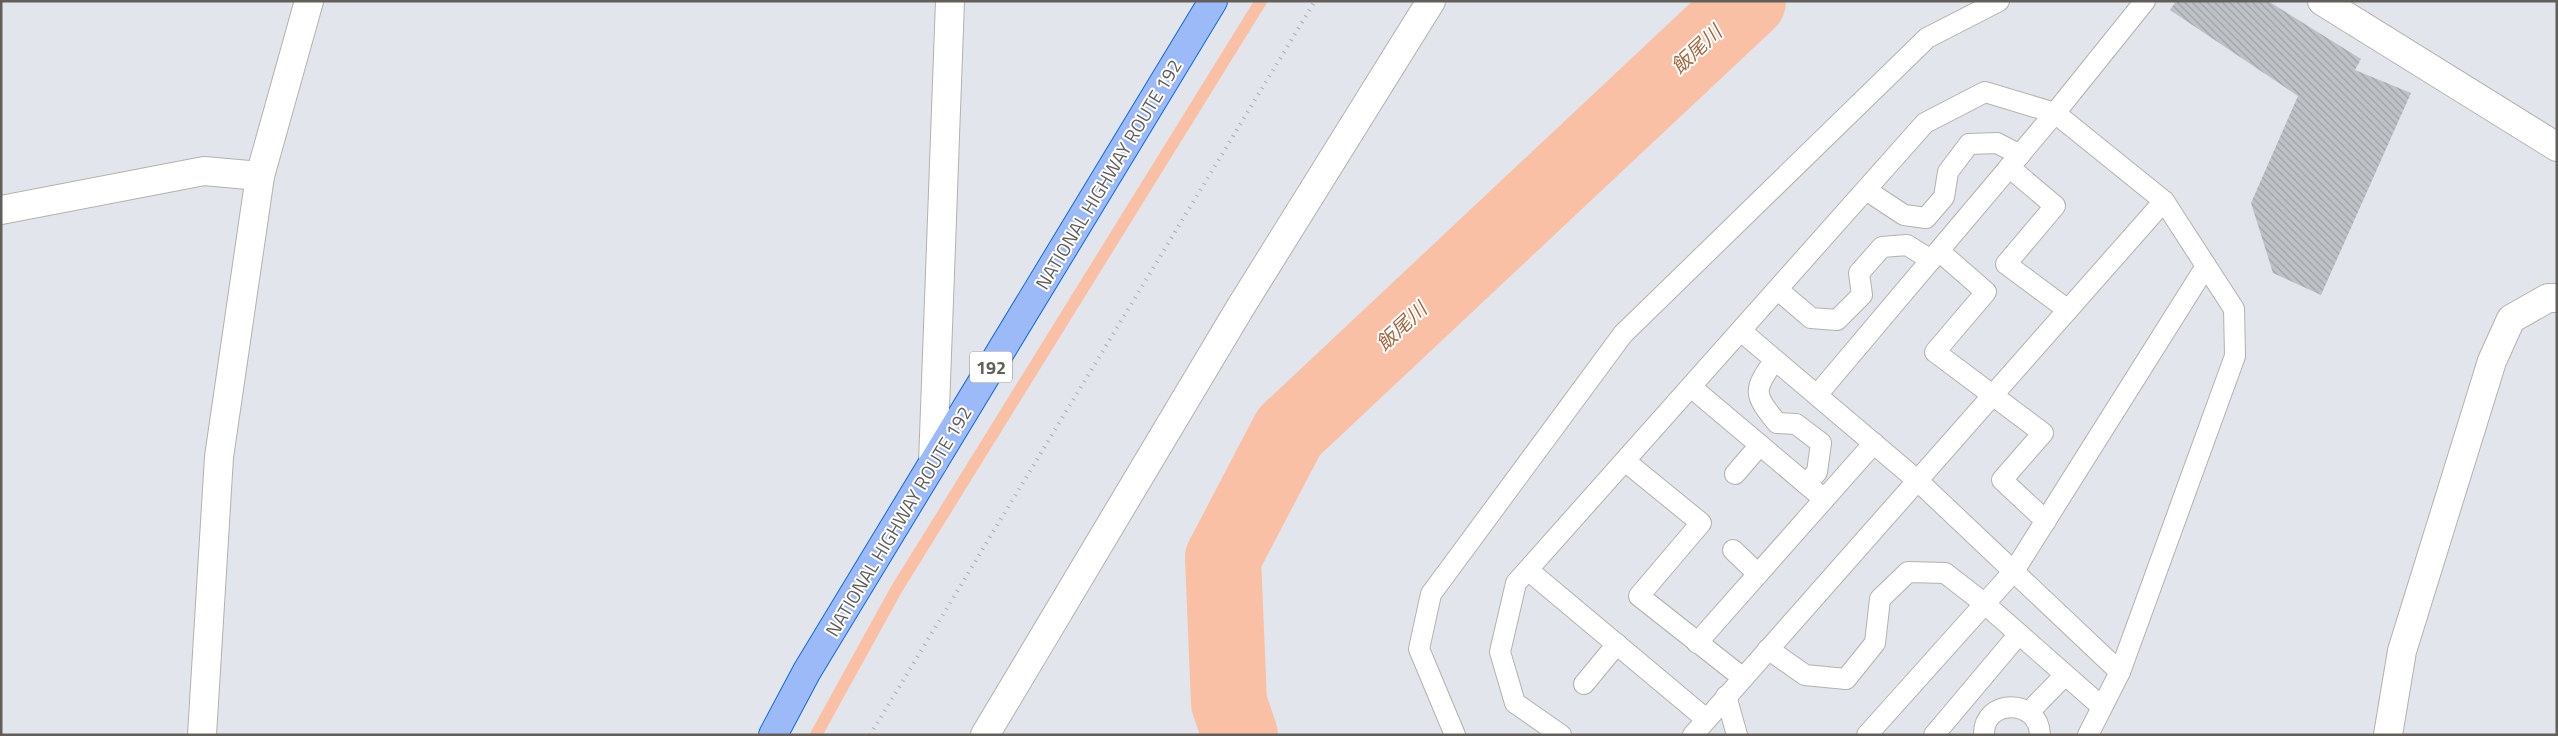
<svg xmlns="http://www.w3.org/2000/svg" width="2558" height="736" font-family="'Titillium Web','Noto Sans JP',sans-serif">
<style>
.lines{fill:none;stroke-linecap:round;stroke-linejoin:round}
.stream{stroke:#f9c0a5;stroke-width:12}
.river{stroke:#f9c0a5;stroke-width:76}
.building{fill:url(#building-back-hatch)}
.service-casing{stroke:#b4b1ad;stroke-width:22}
.minor-casing{stroke:#b4b1ad;stroke-width:30}
.trunk-casing{stroke:#0f68df;stroke-width:30}
.service{stroke:#fff;stroke-width:20}
.minor{stroke:#fff;stroke-width:28}
.trunk{stroke:#9cbaf8;stroke-width:28}
.rail{stroke:#aeadac;stroke-width:4;stroke-dasharray:1 6;stroke-linecap:butt}
.labels{text-anchor:middle;dominant-baseline:central;stroke-width:4;stroke-linejoin:round;paint-order:stroke}
.shield{fill:#fff;stroke:#918e8c;stroke-width:1}
.shield-label{font-size:18px;font-weight:bold;fill:#625e5a}
.street-label{font-size:19px;fill:#625e5a;stroke:#fff}
.water-label{font-size:20px;font-style:italic;fill:#a16841;stroke:#fff}
</style>
<defs>
<pattern id="building-back-hatch" width="6" height="6" patternUnits="userSpaceOnUse" patternTransform="scale(1.25)"><rect width="6" height="6" fill="#bec2c7"/><path d="M-1 5l2 2M0 0l6 6M5-1l2 2" fill="none" stroke="#9ea1a5"/></pattern>
</defs>
<rect width="100%" height="100%" fill="#e2e5ec"/>
<g class="lines">
<polyline class="stream" points="816,735 896,590 1261,1"/>
<polyline class="river" points="1240,735 1229,703 1223,558 1289,432 1748,1"/>
</g>
<polygon class="building" points="2176,1 2268,1 2361,59 2355,70 2411,93 2321,295 2273,273 2251,203 2298,96 2170,10"/>
<g class="lines">
<g class="service-casing">
<g id="service">
<polyline points="2009,167 2055,206 2006,264 2068,310"/>
<polyline points="1866,190 1904,215 1926,218 1944,197 1948,172 1969,144 1997,143 2020,155"/>
<polyline points="1939,251 1986,292 1935,352 2043,433 2002,480 2046,521"/>
<polyline points="1778,290 1811,318 1837,320 1862,295 1859,273 1882,247 1907,245 1931,260"/>
<polyline points="1741,331 1918,481 2120,672"/>
<path d="M 1775,360 C 1752,391 1754,394 1777,423 L 1796,424 L 1821,443 L 1817,472 L 1806,484"/>
<polyline points="1691,387 1824,499"/>
<polyline points="1817,395 2055,113 2145,1"/>
<polyline points="1625,461 1701,523 1639,596 1743,678"/>
<polyline points="1735,474 1760,445"/>
<polyline points="1733,550 1758,574"/>
<polyline points="1528,570 1706,719"/>
<polyline points="1697,643 1874,443"/>
<polyline points="1768,649 1805,675 1846,679 1875,643 1880,599 1908,572 1945,573 1985,604 2102,707"/>
<polyline points="1584,684 1617,644"/>
<polyline points="1726,696 1737,735"/>
<polyline points="2029,712 2065,675"/>
<polyline points="1455,735 1419,649 1431,594 1623,334 1927,38 1999,1"/>
<polyline points="1561,735 1515,703 1500,652 1516,583 1925,123 1985,92 2055,113 2164,201 2234,309 2235,356 2120,672 2088,735"/>
<polyline points="1693,735 2164,201"/>
<polyline points="1867,735 2014,571 2206,266"/>
<polyline points="1934,735 2019,634"/>
<path d="M 1984,735 C 1983,698 2039,698 2040,735"/>
</g>
</g>
<g class="minor-casing">
<g id="minor">
<polyline points="2322,1 2557,147"/>
<polyline points="1,210 204,171 260,176"/>
<polyline points="933,463 950,1"/>
<polyline points="202,735 219,457 260,176 309,1"/>
<polyline points="985,735 1240,308 1431,1"/>
<polyline points="2388,735 2402,651 2492,361 2511,319 2548,298 2557,298"/>
</g>
</g>
<g class="trunk-casing">
<polyline id="trunk" points="773,735 807,671 1213,1"/>
</g>
<use href="#service" class="service"/>
<use href="#minor" class="minor"/>
<use href="#trunk" class="trunk"/>
<polyline class="rail" points="870,735 1315,1"/>
</g>
<g class="labels">
<rect class="shield" x="970" y="351.5" width="42" height="31" rx="4"/>
<g class="shield-label">
<text x="991" y="367">192</text>
</g>
<g class="street-label">
<text transform="translate(1108 174) rotate(-59)">NATIONAL HIGHWAY ROUTE 192</text>
<text transform="translate(898 521) rotate(-59)">NATIONAL HIGHWAY ROUTE 192</text>
</g>
<g class="water-label">
<text transform="translate(1696 49) rotate(-43)">飯尾川</text>
<text transform="translate(1401 326) rotate(-43)">飯尾川</text>
</g>
</g>
<rect width="2558" height="736" fill="none" stroke="#625e5a" stroke-width="5"/>
</svg>
